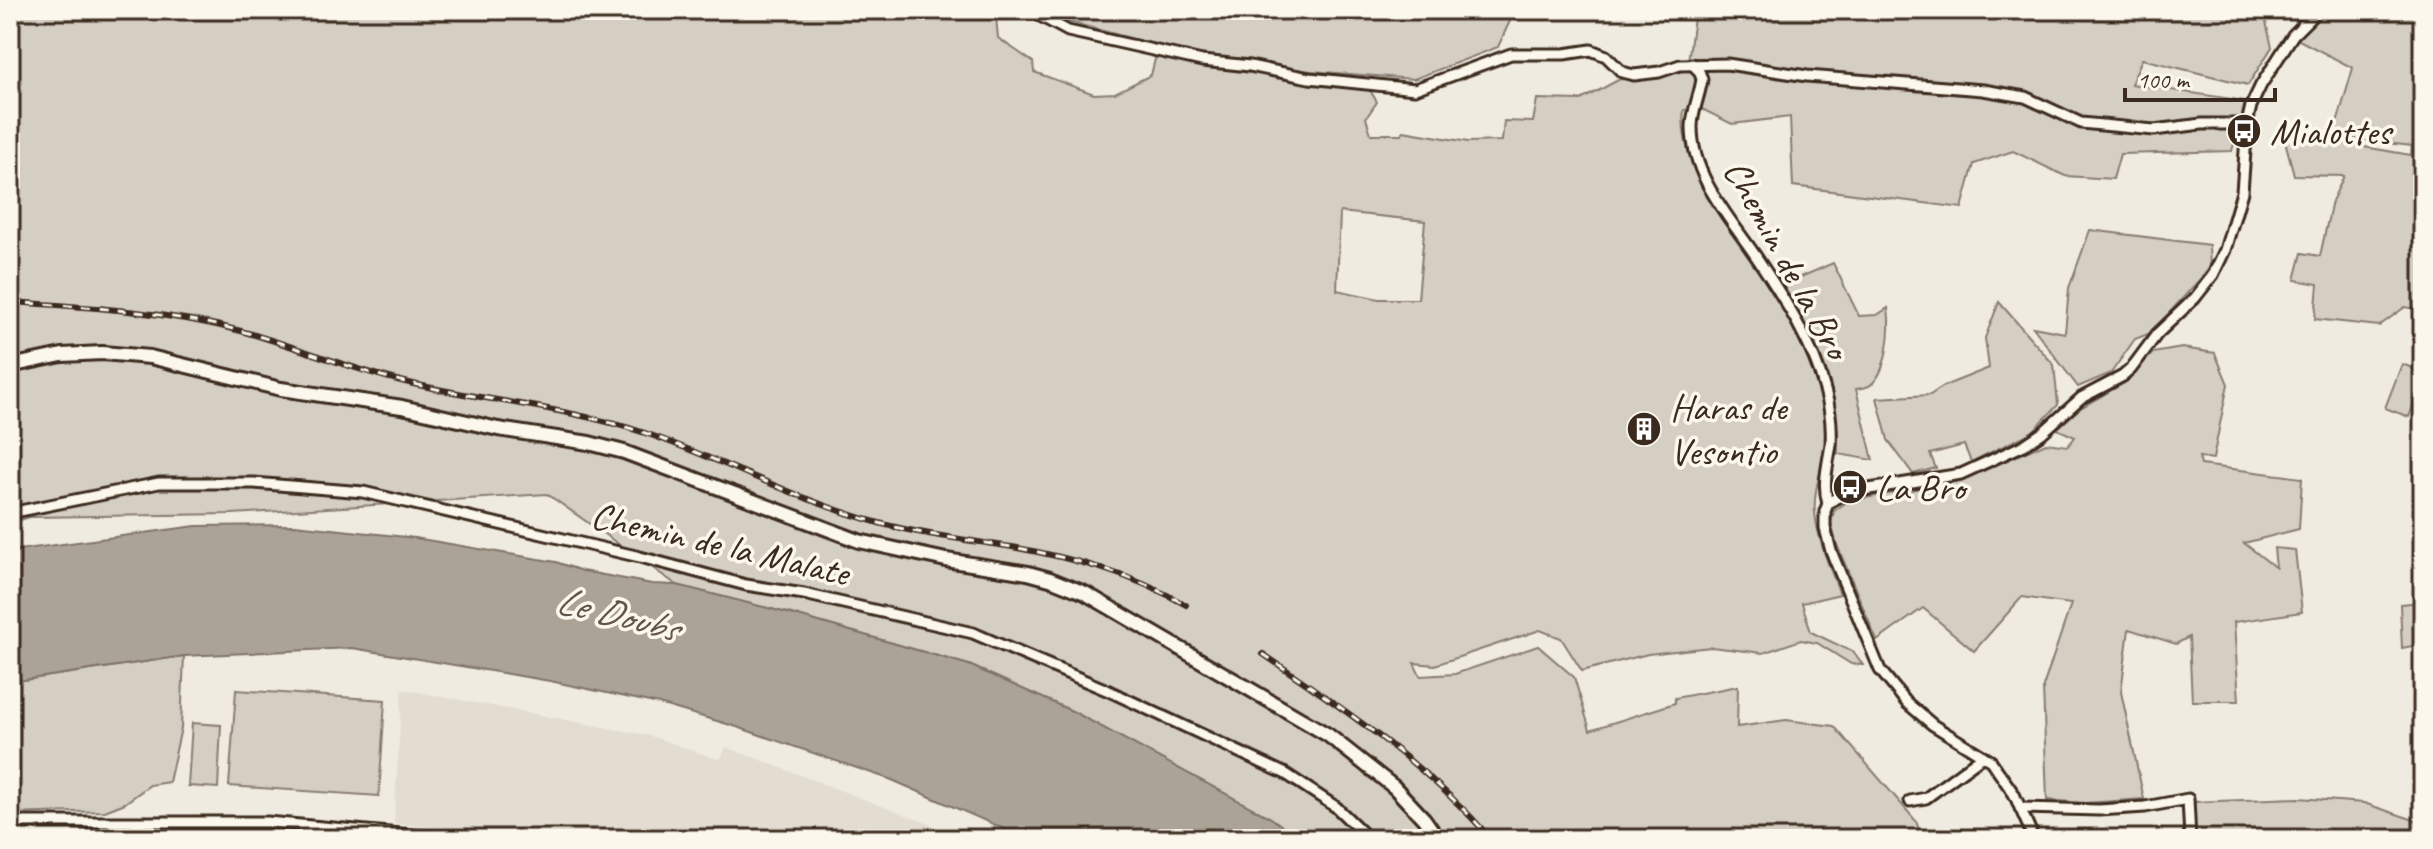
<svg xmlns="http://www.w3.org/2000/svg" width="2433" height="849" font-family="Caveat,sans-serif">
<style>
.built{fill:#e2dcd1}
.green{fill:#d5cec3;stroke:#887c70;stroke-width:2;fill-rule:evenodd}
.water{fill:#aca397;stroke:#7f7367;stroke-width:2}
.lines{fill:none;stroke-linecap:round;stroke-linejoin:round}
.street-casing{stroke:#3b2a1e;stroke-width:15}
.secondary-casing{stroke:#3b2a1e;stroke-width:18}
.street{stroke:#fbf7ec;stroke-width:9}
.secondary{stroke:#fbf7ec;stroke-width:12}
.rail-casing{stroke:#3b2a1e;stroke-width:6}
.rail{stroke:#fbf7ec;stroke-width:3;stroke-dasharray:9;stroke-linecap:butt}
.labels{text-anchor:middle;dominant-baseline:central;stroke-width:7;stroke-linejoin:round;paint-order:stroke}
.poi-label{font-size:38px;fill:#3b2a1e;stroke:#fbf7ec;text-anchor:start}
.street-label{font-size:38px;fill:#3b2a1e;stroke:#fbf7ec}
.water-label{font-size:40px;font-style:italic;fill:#635448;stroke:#fbf7ec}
</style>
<rect width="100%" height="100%" fill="#f0ebe0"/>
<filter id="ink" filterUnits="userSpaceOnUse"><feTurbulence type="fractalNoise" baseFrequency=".0125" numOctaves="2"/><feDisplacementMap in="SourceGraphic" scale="16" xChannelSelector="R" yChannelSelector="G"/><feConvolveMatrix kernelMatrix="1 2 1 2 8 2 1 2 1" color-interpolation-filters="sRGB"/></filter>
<g filter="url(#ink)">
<polygon class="built" points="402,689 651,736 720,760 726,747 969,839 609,839 394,824"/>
<g class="green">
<path d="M 10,10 L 976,10 L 996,17 L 998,38 L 1033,62 L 1034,72 L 1094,94 L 1115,93 L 1151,75 L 1156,55 L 1195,65 L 1313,82 L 1368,87 L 1377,102 L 1366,118 L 1371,134 L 1402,134 L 1403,131 L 1468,142 L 1502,141 L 1504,121 L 1533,122 L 1537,99 L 1581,100 L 1620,79 L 1644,80 L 1688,62 L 1695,10 L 2213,10 L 2213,12 L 2231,17 L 2239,10 L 2281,10 L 2265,18 L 2272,47 L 2248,85 L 2142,59 L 2131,84 L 2246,101 L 2232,151 L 2120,154 L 2113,179 L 2065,176 L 2013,151 L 1974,164 L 1962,208 L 1793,186 L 1790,117 L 1732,124 L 1702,109 L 1684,110 C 1675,179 1761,264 1792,324 C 1811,364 1831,407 1824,453 C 1821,473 1813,492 1815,513 C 1818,541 1830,568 1840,594 L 1802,603 L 1811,632 L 1853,652 L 1863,665 L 1851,664 L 1817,643 L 1801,640 L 1763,653 L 1711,647 L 1648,654 L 1582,671 L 1561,638 L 1540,630 L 1435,665 L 1414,663 L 1420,676 L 1455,674 L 1538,646 L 1574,677 L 1590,730 L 1675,703 L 1675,698 L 1738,686 L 1737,727 L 1786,720 L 1834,726 L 1916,821 L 1922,839 L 1291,839 L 1074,712 L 969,665 L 791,614 L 677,585 L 547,494 L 232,514 L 30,517 L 10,523 ZM 1340,212 L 1425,221 L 1418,299 L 1379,299 L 1337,290 Z"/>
<polygon points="1046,10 1515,10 1498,47 1414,79 1311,71 1191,54 1069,22"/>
<polygon points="2322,10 2423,10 2423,310 2405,307 2379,326 2315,319 2318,284 2295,280 2302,253 2320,256 2332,201 2344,176 2294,175 2283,133 2411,155 2412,146 2333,137 2353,68 2297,39 2308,19"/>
<polygon points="2090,230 2209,245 2210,268 2151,333 2135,339 2111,373 2078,387 2033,327 2065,333 2069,288"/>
<path d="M 1833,263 L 1859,316 L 1877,315 L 1888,308 C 1891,328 1888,374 1869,386 C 1865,388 1861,388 1856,389 L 1873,460 L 1838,454 C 1839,378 1818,348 1780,286 Z"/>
<polygon points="1999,302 2054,365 2058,405 2032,432 1971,462 1964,445 1930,454 1936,468 1913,474 1888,440 1877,398 1930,395 1944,386 1989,368 1985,338"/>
<polygon points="2182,348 2215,353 2228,384 2213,459 2199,457 2201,465 2302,478 2299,529 2244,543 2276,568 2274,548 2295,550 2302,612 2234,622 2239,701 2192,701 2189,637 2176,644 2129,629 2121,692 2144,799 2085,803 2047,800 2043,687 2071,604 2022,597 1974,651 1923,608 1877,641 1837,545 1831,523 1834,511 1848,501 1960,481 2046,443 2068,446 2075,437 2057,429 2079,409 2124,383 2153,353"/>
<polygon points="2402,364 2423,372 2423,379 2409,417 2385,408"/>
<polygon points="2423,602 2423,644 2402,648 2400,604"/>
<polygon points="184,656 181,728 169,782 150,785 125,803 105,811 10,814 10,682"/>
<polygon points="236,690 385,700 379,796 229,786"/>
<polygon points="192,723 221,725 218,788 188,786"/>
<polygon points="2299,798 2364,803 2423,823 2423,839 2193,839 2192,802"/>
</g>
<polygon class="water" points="295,525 415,538 556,562 582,571 652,584 677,585 791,614 969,665 1074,712 1271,818 1301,839 1027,839 892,780 734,726 659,704 550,681 352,648 184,656 10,682 10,551 196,526"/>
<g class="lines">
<g class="street-casing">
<g id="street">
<polyline points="1029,10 1068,31 1202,61 1250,66 1309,78 1415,89 1511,54 1564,54 1591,50 1606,56 1622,72 1634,75 1659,72 1680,65 1727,64 1807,76 1983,90 2025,97 2081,123 2154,130 2202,124 2247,124"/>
<path d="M 1692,64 L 1699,71 L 1702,79 C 1700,95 1692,111 1692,127 C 1692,179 1732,220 1759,261 C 1785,300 1813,344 1825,390 C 1830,407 1832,427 1831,444 C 1828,465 1822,484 1828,504"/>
<polyline points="10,513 159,483 254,483 363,492 640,557 746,585 804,594 973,633 1109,691 1286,774 1336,807 1369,839"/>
<polyline points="1910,801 1926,798 1983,756"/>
<polyline points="2020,808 2099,810 2145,807 2188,799 2190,839"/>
<polyline points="10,825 25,822 267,822 456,839"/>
<polyline points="2034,839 2014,794 1991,761 1933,725 1907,703 1880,670 1831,551 1825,528 1825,511 1828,504 1836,498 1851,492 1961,474 2024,445 2042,433 2081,398 2123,376 2131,369 2157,334 2195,298 2213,275 2225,250 2242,192 2247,124 2251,106 2261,85 2293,35 2318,10"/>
</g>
</g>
<g class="secondary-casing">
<polyline id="secondary" points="10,366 62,355 102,353 150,357 281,389 402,407 498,429 589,443 624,452 859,541 946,560 1028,573 1050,579 1085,593 1328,735 1394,787 1424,819 1438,839"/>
</g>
<use href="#street" class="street"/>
<use href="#secondary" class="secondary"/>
<g class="rail-casing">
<g id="rail">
<path d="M 10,302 C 88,307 165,311 241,331 C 296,346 349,369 405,382 C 484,401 567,407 645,433 C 724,460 798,501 879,523 C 923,535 968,540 1012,547 C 1073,558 1132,574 1186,605"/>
<path d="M 1263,654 C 1344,709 1426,764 1491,839"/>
</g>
</g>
<use href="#rail" class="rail"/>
</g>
</g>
<defs>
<g id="bus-disc" transform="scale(1.8)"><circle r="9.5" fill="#3b2a1e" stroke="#fbf7ec"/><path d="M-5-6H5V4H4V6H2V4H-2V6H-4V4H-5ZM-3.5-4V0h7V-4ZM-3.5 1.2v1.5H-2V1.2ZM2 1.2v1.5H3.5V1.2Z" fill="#fff"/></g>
<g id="building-disc" transform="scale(1.8)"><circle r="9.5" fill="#3b2a1e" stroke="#fbf7ec"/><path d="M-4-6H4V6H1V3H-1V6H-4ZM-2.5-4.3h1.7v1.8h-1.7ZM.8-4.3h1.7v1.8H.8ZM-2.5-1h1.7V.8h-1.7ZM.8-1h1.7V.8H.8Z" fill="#fff"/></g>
</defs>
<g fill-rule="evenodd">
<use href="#bus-disc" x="2244" y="131"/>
<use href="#building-disc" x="1644" y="429"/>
<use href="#bus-disc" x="1850" y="487"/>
</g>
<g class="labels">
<g class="poi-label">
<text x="2270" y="131">Mialottes</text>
<text x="1670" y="407">Haras de<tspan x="1670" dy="44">Vesontio</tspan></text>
<text x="1876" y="487">La Bro</text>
</g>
<g class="street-label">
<text transform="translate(1787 259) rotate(61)">Chemin de la Bro</text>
<text transform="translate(720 544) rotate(13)">Chemin de la Malate</text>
</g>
<g class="water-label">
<text transform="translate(617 614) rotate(14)">Le Doubs</text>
</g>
</g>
<rect width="2433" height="849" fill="none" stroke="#fbf7ec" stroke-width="40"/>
<rect x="20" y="20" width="2393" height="809" fill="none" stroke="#3b2a1e" stroke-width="3" filter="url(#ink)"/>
<path d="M2125 88v12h150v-12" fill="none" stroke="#3b2a1e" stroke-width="4"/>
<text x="2137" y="88" font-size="24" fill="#3b2a1e" stroke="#fbf7ec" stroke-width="6" paint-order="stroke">100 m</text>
</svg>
